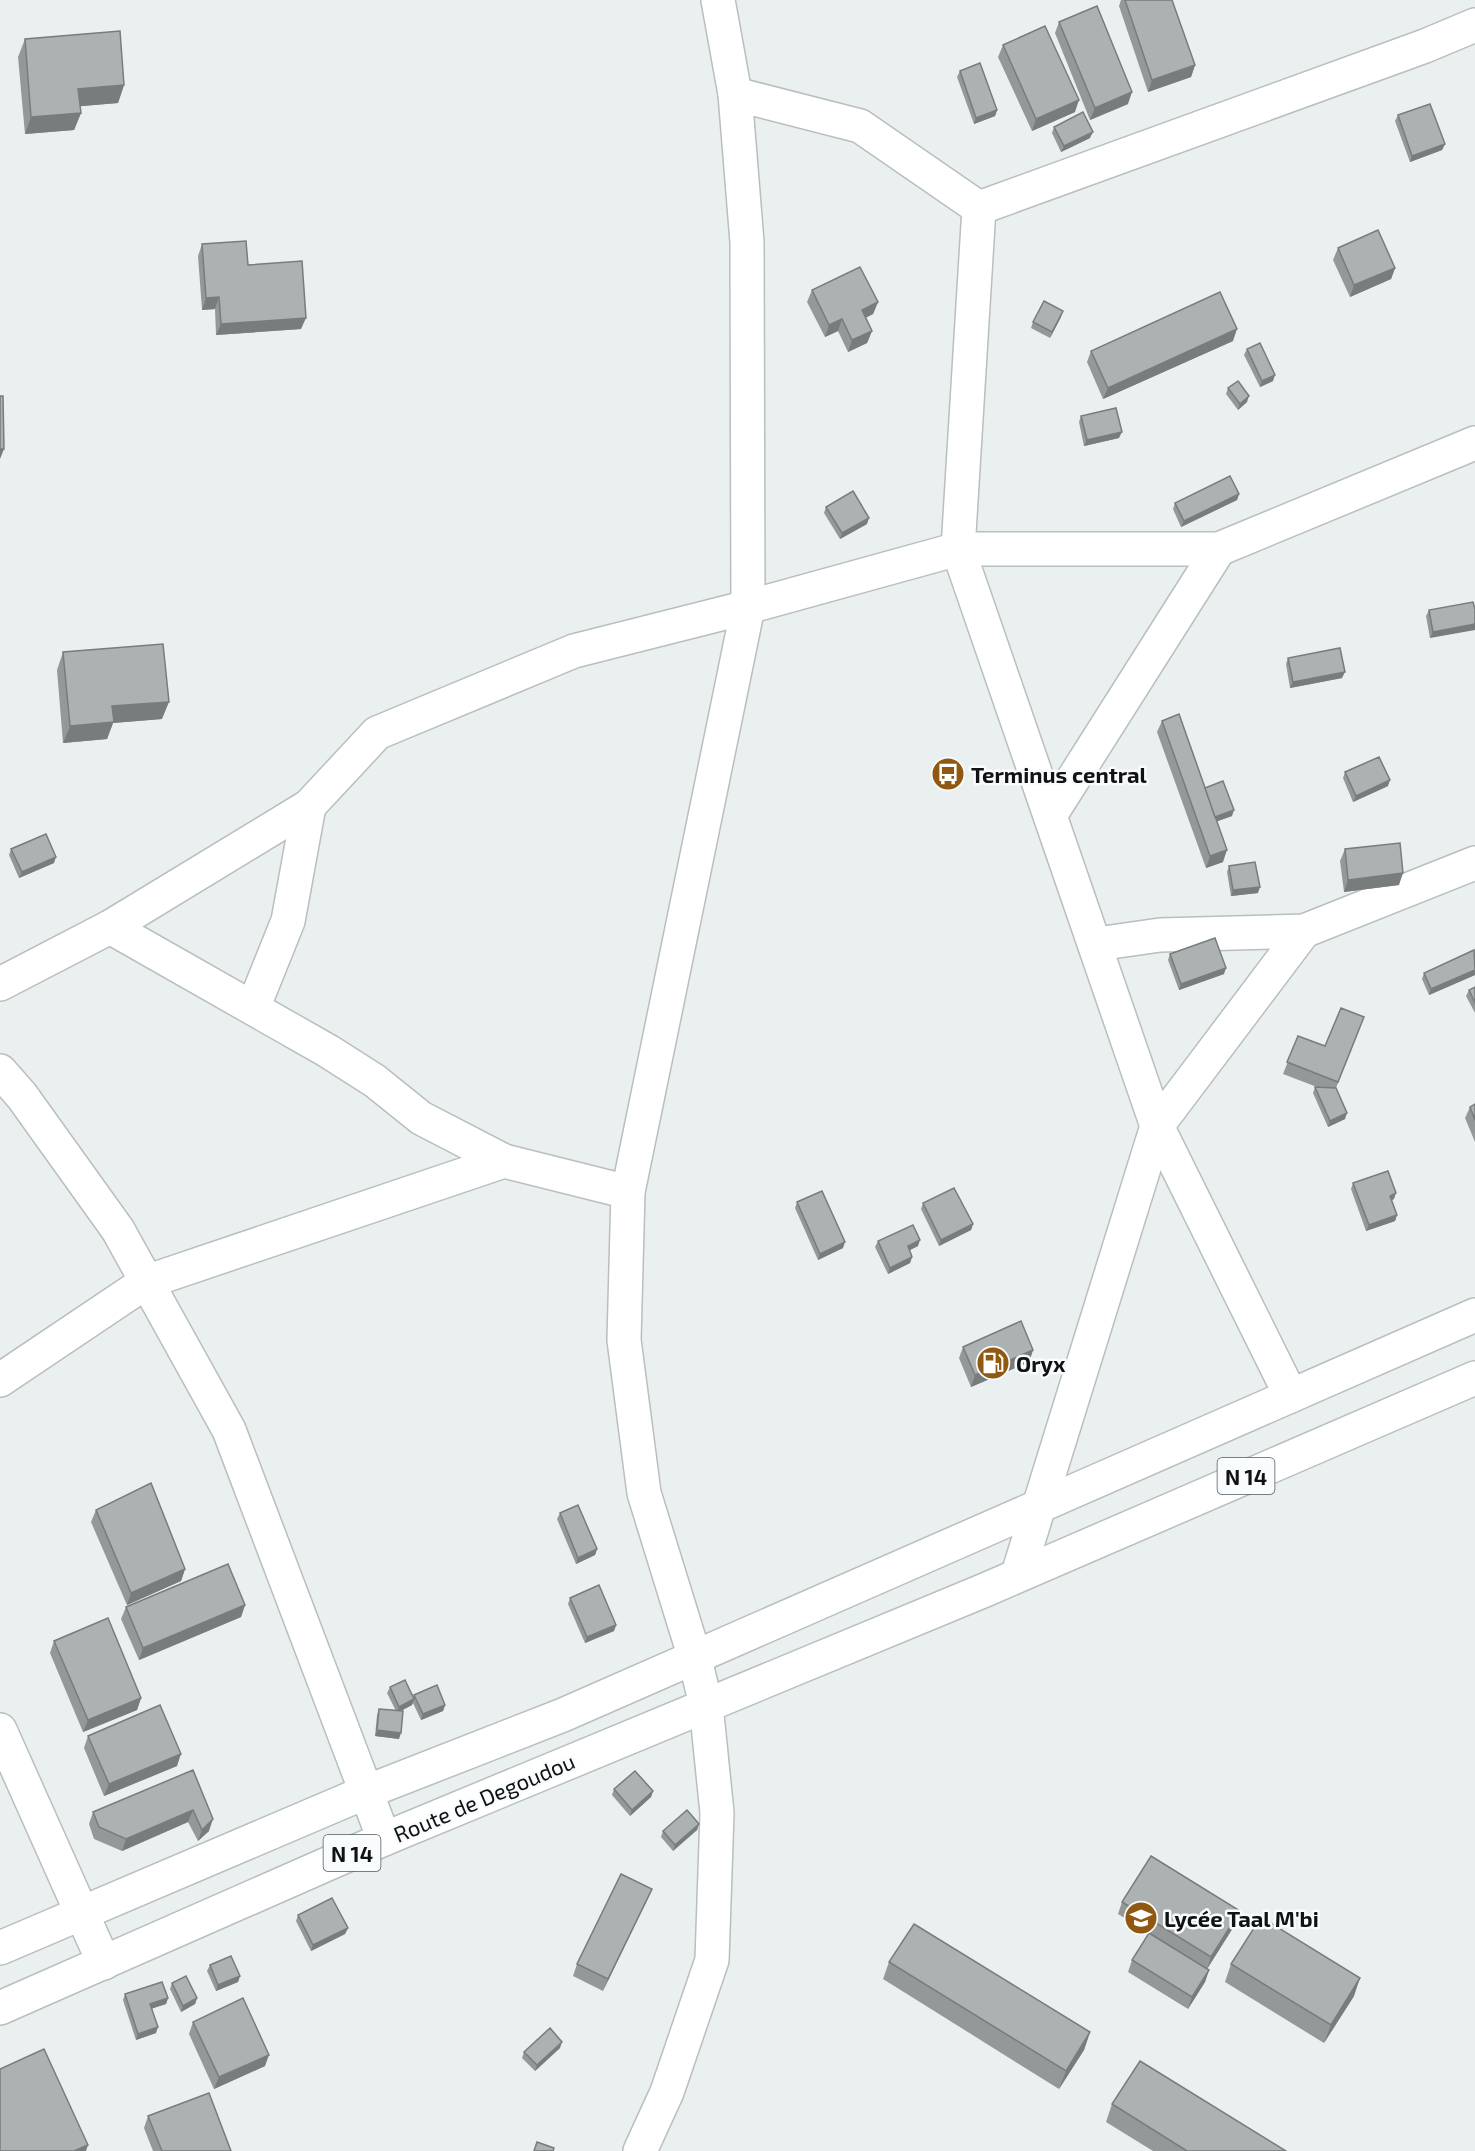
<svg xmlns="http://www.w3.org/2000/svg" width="1475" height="2151" font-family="'Exo 2',sans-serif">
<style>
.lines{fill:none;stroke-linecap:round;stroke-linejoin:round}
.street-casing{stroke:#b9bebf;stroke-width:36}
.secondary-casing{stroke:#b9bebf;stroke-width:36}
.primary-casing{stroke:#b9bebf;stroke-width:36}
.street{stroke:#fff;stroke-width:33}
.secondary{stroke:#fff;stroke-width:33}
.primary{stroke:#fff;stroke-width:33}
.wall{fill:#949899}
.shaded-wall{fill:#787c7d}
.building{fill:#acb1b2;stroke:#787c7d;stroke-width:1.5}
.labels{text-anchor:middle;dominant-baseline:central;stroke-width:5;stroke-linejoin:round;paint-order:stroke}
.shield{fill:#f8fcfe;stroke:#56595a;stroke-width:1.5}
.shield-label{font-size:21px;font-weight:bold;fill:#111313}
.poi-label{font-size:22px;font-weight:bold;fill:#111313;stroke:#f8fcfe;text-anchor:start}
.street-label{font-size:22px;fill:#111313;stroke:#f8fcfe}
</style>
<rect width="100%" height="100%" fill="#eaeff0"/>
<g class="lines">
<g class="street-casing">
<g id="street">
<polyline points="735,94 860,126 979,208 958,549 1157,1126 1018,1574"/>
<polyline points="979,208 1425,46 1475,25"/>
<polyline points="1051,814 1219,549"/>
<polyline points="110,927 328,1051 375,1081 421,1118 504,1161 628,1192"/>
<polyline points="1097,944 1160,935 1304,931 1475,863"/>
<polyline points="0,984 110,927 309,806 377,733 574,651 748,607 958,549 1219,549 1475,443"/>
<polyline points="253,1008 288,921 309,806"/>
<polyline points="0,1071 22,1096 118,1230 229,1430 384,1839"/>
<polyline points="0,1380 146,1282 504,1161"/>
<polyline points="1291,1396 1157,1126 1304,931"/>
<polyline points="0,1730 104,1963"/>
<polyline points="640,2151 667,2092 712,1960 717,1813 706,1705"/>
</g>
</g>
<g class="secondary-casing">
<polyline id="secondary" points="706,1705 694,1655 644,1493 624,1340 628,1192 748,607 747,242 735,94 718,0"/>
</g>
<g class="primary-casing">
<g id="primary">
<polyline points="0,1948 366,1792 563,1715 1475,1315"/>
<polyline points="0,2008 384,1839 985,1590 1475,1378"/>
</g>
</g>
<use href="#street" class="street"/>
<use href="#secondary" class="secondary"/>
<use href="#primary" class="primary"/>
</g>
<g class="wall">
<polygon points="1121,0 1172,0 1195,65 1191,77 1148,92 1119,6"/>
<polygon points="1059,22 1128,104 1090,120 1055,33"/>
<polygon points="25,39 124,85 118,103 80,106 81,113 74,130 25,134 18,57"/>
<polygon points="1003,45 1075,112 1032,131 998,57"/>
<polygon points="960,71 997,110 995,116 974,124 957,77"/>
<polygon points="1398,115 1445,144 1442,150 1410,162 1395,121"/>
<polygon points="1054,127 1090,138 1061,152 1052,133"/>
<polygon points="202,244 248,265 301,329 216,335 215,309 202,310 198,256"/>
<polygon points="1338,248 1395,268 1391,279 1350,297 1333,260"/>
<polygon points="812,290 878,302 873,314 865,318 872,331 867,343 848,352 838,331 825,337 807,302"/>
<polygon points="1061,317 1050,338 1031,328 1033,322"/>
<polygon points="1233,341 1103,399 1087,362 1091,351"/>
<polygon points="1247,349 1273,381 1260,387 1244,355"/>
<polygon points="1228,388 1247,402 1238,410 1226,394"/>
<polygon points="1081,416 1119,438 1084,446 1079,422"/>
<polygon points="1239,494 1237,500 1181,527 1173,509 1175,503"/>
<polygon points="826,507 867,524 840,539 824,513"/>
<polygon points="1473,602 1430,638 1426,616 1429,610"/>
<polygon points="63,652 162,719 113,723 107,739 63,743 57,670"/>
<polygon points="1288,658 1342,678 1290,688 1286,664"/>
<polygon points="1162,721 1205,788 1232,816 1217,821 1223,862 1206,868 1157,732"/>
<polygon points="1345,772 1388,786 1353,802 1343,778"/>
<polygon points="11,849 54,863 19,878 9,855"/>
<polygon points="1345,849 1399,885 1344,892 1340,861"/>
<polygon points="1229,866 1258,893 1231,896 1227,872"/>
<polygon points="1475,951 1475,975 1429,995 1422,979 1424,973"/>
<polygon points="1170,954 1224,974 1179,990 1168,960"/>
<polygon points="1475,987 1475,1013 1466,996 1469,990"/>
<polygon points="1360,1028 1336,1088 1345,1119 1328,1127 1313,1093 1315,1087 1317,1087 1283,1074 1298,1036 1325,1046"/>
<polygon points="1475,1104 1475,1142 1465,1118 1470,1107"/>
<polygon points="1353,1183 1394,1199 1391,1200 1397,1215 1395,1221 1366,1231 1351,1189"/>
<polygon points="797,1202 843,1248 818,1260 795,1208"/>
<polygon points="923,1203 973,1224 971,1230 939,1246 921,1209"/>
<polygon points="878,1241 918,1246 910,1250 912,1257 910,1263 888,1274 875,1247"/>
<polygon points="963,1347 1033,1350 1029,1362 971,1387 959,1358"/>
<polygon points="96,1510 185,1569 181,1581 127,1605 91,1522"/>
<polygon points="560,1513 597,1549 595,1555 576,1564 557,1519"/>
<polygon points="570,1598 616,1625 614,1631 585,1643 568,1604"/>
<polygon points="245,1605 241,1617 139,1660 121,1619 126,1607"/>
<polygon points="54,1641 141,1698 137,1710 83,1732 50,1653"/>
<polygon points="390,1687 413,1697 414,1695 445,1705 443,1711 421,1720 413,1703 412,1705 400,1711 399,1739 375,1736 377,1715 379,1709 396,1711 387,1693"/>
<polygon points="88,1736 177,1766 104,1796 84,1748"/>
<polygon points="193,1770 209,1831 198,1841 188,1822 122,1851 94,1839 89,1824 93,1812"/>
<polygon points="614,1789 653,1791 651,1797 630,1816 612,1795"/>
<polygon points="699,1824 697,1830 673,1851 661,1837 663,1831"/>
<polygon points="647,1900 603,1991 573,1976 577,1964"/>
<polygon points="1122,1902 1240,1911 1236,1923 1207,1969 1209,1970 1205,1982 1188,2009 1128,1972 1132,1960 1149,1933 1118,1914"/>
<polygon points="298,1915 348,1928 345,1934 311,1951 296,1921"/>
<polygon points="889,1962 1090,2032 1084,2050 1059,2089 883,1979"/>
<polygon points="1231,1964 1354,1996 1324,2043 1225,1982"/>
<polygon points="210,1965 240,1976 238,1982 216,1991 207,1971"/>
<polygon points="172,1983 197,1998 195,2004 181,2012 170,1989"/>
<polygon points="125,1994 168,1998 166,2004 152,2008 156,2033 136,2040 123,2000"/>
<polygon points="193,2022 265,2066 214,2089 189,2034"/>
<polygon points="560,2048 535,2071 522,2058 524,2052"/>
<polygon points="1112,2104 1286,2151 1153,2151 1106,2122"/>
<polygon points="148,2116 231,2151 153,2151 144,2128"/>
</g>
<g class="shaded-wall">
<polygon points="1195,65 1191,77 1148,92 1152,80"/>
<polygon points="124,85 118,103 72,107 78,89"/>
<polygon points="1132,92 1128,104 1090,120 1095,108"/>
<polygon points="1079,100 1075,112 1032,131 1036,119"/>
<polygon points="997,110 995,116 974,124 976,118"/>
<polygon points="81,113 74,130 25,134 31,117"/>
<polygon points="1093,132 1090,138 1061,152 1064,146"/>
<polygon points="1445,144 1442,150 1410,162 1412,156"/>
<polygon points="1395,268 1391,279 1350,297 1354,285"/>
<polygon points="219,297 215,309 202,310 206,298"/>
<polygon points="878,302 873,314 857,322 862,310"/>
<polygon points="1063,311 1061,317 1050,338 1052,332"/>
<polygon points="306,318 301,329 216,335 221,324"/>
<polygon points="842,319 838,331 825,337 829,325"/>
<polygon points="1237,329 1233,341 1103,399 1108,388"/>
<polygon points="872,331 867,343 848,352 852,340"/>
<polygon points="1275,375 1273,381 1260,387 1262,381"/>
<polygon points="1249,396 1247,402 1238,410 1240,404"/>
<polygon points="1122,432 1119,438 1084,446 1087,440"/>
<polygon points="0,449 4,449 0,459"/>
<polygon points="1239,494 1237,500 1181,527 1184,521"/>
<polygon points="869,518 867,524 840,539 842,533"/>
<polygon points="1475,624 1475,630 1430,638 1433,632"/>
<polygon points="1345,672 1342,678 1290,688 1293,682"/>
<polygon points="169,702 162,719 113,723 107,739 63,743 70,726 112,706"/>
<polygon points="1390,780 1388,786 1353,802 1356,796"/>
<polygon points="1234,810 1232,816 1210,824 1212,818"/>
<polygon points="1227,850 1223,862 1206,868 1210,856"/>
<polygon points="56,857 54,863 19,878 22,872"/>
<polygon points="1403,873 1399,885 1344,892 1348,880"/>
<polygon points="1260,887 1258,893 1231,896 1233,890"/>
<polygon points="1226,968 1224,974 1179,990 1181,984"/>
<polygon points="1475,970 1475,975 1429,995 1431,989"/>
<polygon points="1347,1113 1345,1119 1328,1127 1330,1121"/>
<polygon points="1396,1193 1394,1199 1388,1202 1390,1196"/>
<polygon points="1397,1215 1395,1221 1366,1231 1369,1225"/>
<polygon points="973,1224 971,1230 939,1246 941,1240"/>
<polygon points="920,1240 918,1246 906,1252 908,1246"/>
<polygon points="845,1242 843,1248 818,1260 820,1254"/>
<polygon points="912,1257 910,1263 888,1274 890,1268"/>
<polygon points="1033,1350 1029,1362 971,1387 975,1375"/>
<polygon points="597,1549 595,1555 576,1564 578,1558"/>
<polygon points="185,1569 181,1581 127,1605 131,1593"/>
<polygon points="245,1605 241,1617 139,1660 143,1648"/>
<polygon points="616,1625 614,1631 585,1643 587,1637"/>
<polygon points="141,1698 137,1710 83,1732 88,1720"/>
<polygon points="414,1699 412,1705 397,1713 399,1707"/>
<polygon points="445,1705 443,1711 421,1720 423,1714"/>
<polygon points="377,1730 401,1733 399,1739 375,1736"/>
<polygon points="181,1754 177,1766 104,1796 109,1784"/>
<polygon points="653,1791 651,1797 630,1816 632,1810"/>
<polygon points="193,1810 188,1822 122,1851 126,1839"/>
<polygon points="213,1819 209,1831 198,1841 202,1830"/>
<polygon points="699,1824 697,1830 673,1851 675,1845"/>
<polygon points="652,1889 647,1900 603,1991 608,1979"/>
<polygon points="1240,1911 1236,1923 1207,1969 1211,1957"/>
<polygon points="348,1928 345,1934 311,1951 313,1945"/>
<polygon points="1209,1970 1205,1982 1188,2009 1192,1997"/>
<polygon points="240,1976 238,1982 216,1991 218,1985"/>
<polygon points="1360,1978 1354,1996 1324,2043 1331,2025"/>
<polygon points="168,1998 166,2004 148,2010 150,2004"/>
<polygon points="197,1998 195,2004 181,2012 183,2006"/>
<polygon points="158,2027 156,2033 136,2040 138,2034"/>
<polygon points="1090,2032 1084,2050 1059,2089 1066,2071"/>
<polygon points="562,2042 560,2048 535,2071 537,2065"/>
<polygon points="269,2055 265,2066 214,2089 219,2077"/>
<polygon points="88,2145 86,2151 74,2151"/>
</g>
<g class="building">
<polygon points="1125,0 1172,0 1195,65 1152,80"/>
<polygon points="1097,6 1132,92 1095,108 1059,22"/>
<polygon points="1045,26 1079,100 1036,119 1003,45"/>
<polygon points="120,31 124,85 78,89 81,113 31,117 25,39"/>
<polygon points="980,63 997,110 976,118 960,71"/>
<polygon points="1430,104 1445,144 1412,156 1398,115"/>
<polygon points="1083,112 1093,132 1064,146 1054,127"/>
<polygon points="1378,230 1395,268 1354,285 1338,248"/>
<polygon points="246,241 248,265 302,261 306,318 221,324 219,297 206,298 202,244"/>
<polygon points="860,267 878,302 862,310 872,331 852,340 842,319 829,325 812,290"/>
<polygon points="1220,292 1237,329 1108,388 1091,351"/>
<polygon points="1044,301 1063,311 1052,332 1033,322"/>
<polygon points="1260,343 1275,375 1262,381 1247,349"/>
<polygon points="1238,381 1249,396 1240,404 1228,388"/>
<polygon points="0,396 3,396 4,449 0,449"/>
<polygon points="1116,408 1122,432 1087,440 1081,416"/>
<polygon points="1230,476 1239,494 1184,521 1175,503"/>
<polygon points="853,491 869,518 842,533 826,507"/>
<polygon points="1473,602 1475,609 1475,624 1433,632 1429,610"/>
<polygon points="163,644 169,702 112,706 114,722 70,726 63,652"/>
<polygon points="1340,648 1345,672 1293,682 1288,658"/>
<polygon points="1179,714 1227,850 1210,856 1162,721"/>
<polygon points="1379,757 1390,780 1356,796 1345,772"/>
<polygon points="1223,781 1234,810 1215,817 1205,788"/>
<polygon points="46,834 56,857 22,872 11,849"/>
<polygon points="1400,843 1403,873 1348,880 1345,849"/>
<polygon points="1255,862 1260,887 1233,890 1229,866"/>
<polygon points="1215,938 1226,968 1181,984 1170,954"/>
<polygon points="1474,950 1475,970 1431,989 1424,973"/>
<polygon points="1475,987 1475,1003 1469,990"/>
<polygon points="1341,1008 1364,1017 1338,1082 1287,1062 1298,1036 1325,1046"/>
<polygon points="1315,1087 1336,1088 1347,1113 1330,1121"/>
<polygon points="1475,1104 1475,1120 1470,1107"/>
<polygon points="1388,1171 1396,1193 1390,1196 1397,1215 1369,1225 1353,1183"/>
<polygon points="954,1188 973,1224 941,1240 923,1203"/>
<polygon points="822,1191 845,1242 820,1254 797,1202"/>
<polygon points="913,1225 920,1240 908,1246 912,1257 890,1268 878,1241"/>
<polygon points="1021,1321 1033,1350 975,1375 963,1347"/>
<polygon points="151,1483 185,1569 131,1593 96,1510"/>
<polygon points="578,1505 597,1549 578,1558 560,1513"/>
<polygon points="228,1564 245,1605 143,1648 126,1607"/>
<polygon points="599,1585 616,1625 587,1637 570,1598"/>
<polygon points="108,1618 141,1698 88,1720 54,1641"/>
<polygon points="405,1680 414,1699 399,1707 390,1687"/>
<polygon points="437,1685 445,1705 423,1714 414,1695"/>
<polygon points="160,1705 181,1754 109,1784 88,1736"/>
<polygon points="379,1709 403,1711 401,1733 377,1730"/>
<polygon points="193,1770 213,1819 202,1830 193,1810 126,1839 99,1827 93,1812"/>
<polygon points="635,1771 653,1791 632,1810 614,1789"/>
<polygon points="687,1810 699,1824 675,1845 663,1831"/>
<polygon points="1151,1856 1240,1911 1211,1957 1122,1902"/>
<polygon points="621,1874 652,1889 608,1979 577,1964"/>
<polygon points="332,1898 348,1928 313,1945 298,1915"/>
<polygon points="1261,1917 1360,1978 1331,2025 1231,1964"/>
<polygon points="914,1924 1090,2032 1066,2071 889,1962"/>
<polygon points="1149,1933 1209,1970 1192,1997 1132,1960"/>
<polygon points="231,1956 240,1976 218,1985 210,1965"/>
<polygon points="186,1976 197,1998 183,2006 172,1983"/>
<polygon points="162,1982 168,1998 150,2004 158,2027 138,2034 125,1994"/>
<polygon points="243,1998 269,2055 219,2077 193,2022"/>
<polygon points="550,2028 562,2042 537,2065 524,2052"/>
<polygon points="44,2049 88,2145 74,2151 0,2151 0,2069"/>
<polygon points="1140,2061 1286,2151 1187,2151 1112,2104"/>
<polygon points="209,2093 231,2151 162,2151 148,2116"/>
<polygon points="537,2142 554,2148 553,2151 534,2151"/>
</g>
<defs>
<g id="bus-disc" transform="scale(1.725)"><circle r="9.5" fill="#905811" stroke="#f8fcfe"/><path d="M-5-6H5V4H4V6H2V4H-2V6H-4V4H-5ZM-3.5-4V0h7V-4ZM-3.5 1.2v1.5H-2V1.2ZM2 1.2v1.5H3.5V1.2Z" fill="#fff"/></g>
<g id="fuel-disc" transform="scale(1.725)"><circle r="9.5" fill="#905811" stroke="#f8fcfe"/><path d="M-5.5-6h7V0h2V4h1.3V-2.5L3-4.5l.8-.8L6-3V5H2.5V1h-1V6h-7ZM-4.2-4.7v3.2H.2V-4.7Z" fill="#fff"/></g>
<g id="school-disc" transform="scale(1.725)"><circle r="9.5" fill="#905811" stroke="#f8fcfe"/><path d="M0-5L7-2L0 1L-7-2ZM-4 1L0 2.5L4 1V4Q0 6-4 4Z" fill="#fff"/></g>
</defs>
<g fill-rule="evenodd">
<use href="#bus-disc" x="948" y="774"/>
<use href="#fuel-disc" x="993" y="1363"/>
<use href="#school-disc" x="1141" y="1918"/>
</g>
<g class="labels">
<g class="shield">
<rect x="1217.5" y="1458" width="57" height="36" rx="4.5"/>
<rect x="323.5" y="1835" width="57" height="36" rx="4.5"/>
</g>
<g class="shield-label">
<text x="1246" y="1476">N 14</text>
<text x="352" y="1853">N 14</text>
</g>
<g class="poi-label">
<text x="971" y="774">Terminus central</text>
<text x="1016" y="1363">Oryx</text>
<text x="1164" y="1918">Lycée Taal M'bi</text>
</g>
<g class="street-label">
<text transform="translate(484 1797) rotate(-23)">Route de Degoudou</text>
</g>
</g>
</svg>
